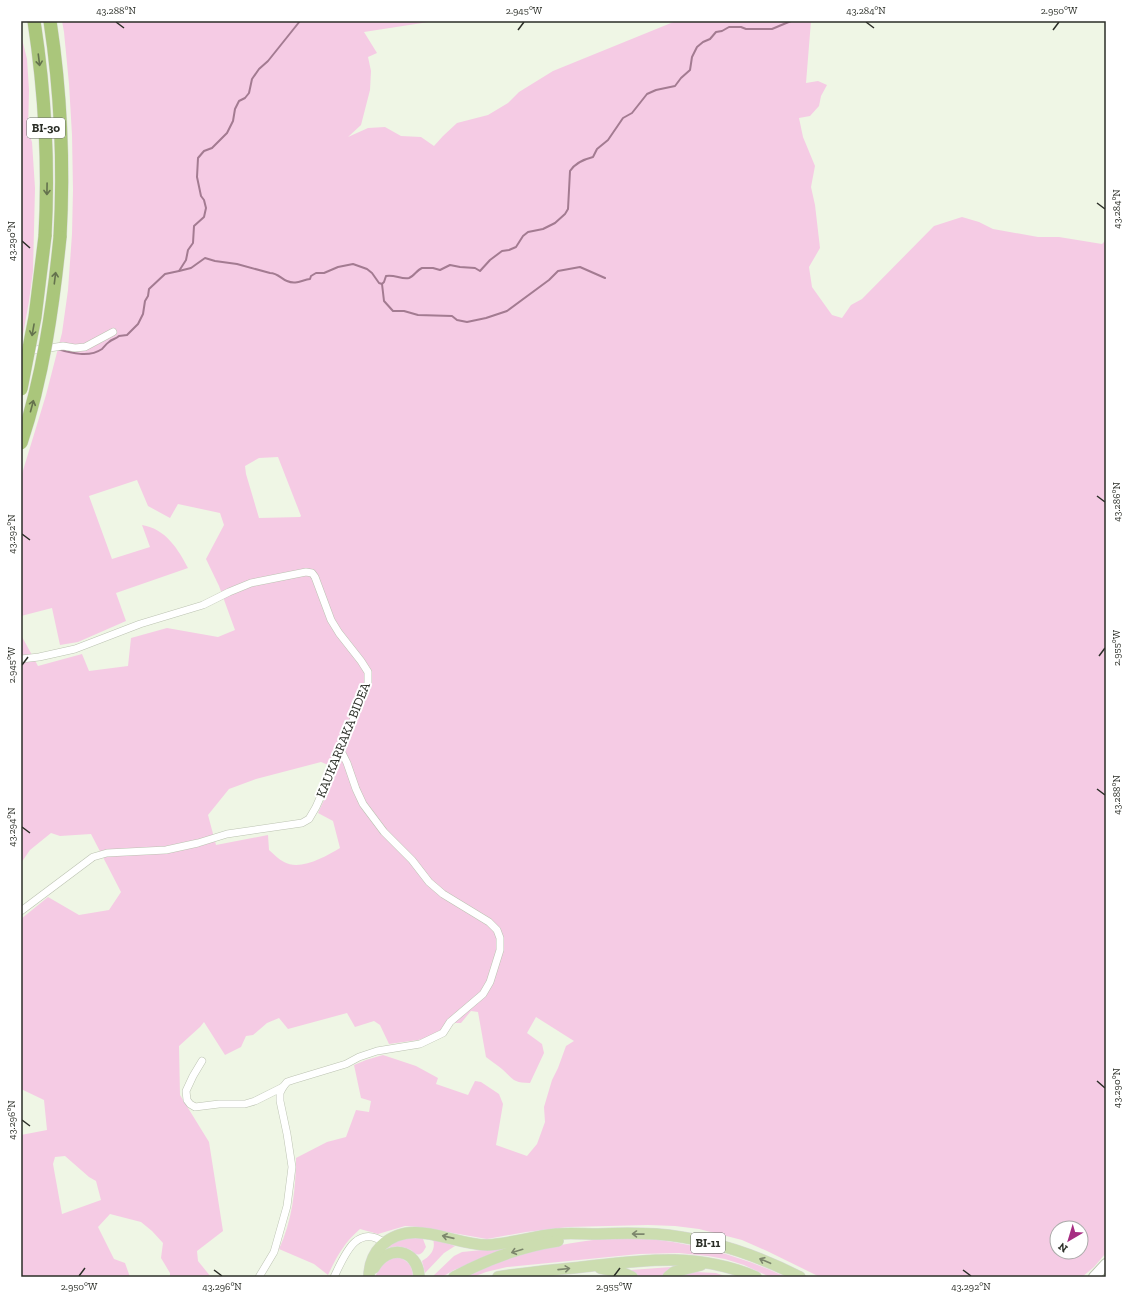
<svg xmlns="http://www.w3.org/2000/svg" width="1127" height="1298" font-family="'Zilla Slab',serif">
<style>
.green{fill:#f5cbe4;fill-rule:evenodd}
.lines{fill:none;stroke-linecap:round;stroke-linejoin:round}
.stream{stroke:#a37b91;stroke-width:2}
.street-casing{stroke:#bcc3b2;stroke-width:8}
.secondary-casing{stroke:#bcc3b2;stroke-width:12}
.primary-casing{stroke:#d9d9d8;stroke-width:12}
.highway-casing{stroke:#d9d9d8;stroke-width:14}
.street{stroke:#fff;stroke-width:7}
.secondary{stroke:#fff;stroke-width:10}
.primary{stroke:#ccddb0;stroke-width:11}
.highway{stroke:#aac67b;stroke-width:13}
.highway-bridge-casing{stroke:#d9d9d8;stroke-width:14;stroke-linecap:butt}
.highway-bridge{stroke:#aac67b;stroke-width:13}
.oneway{stroke:#64724d}
.oneway2{stroke:#7c866c}
.ticks{fill:none;stroke:#2b2e27;stroke-width:1.5}
.labels{text-anchor:middle;dominant-baseline:central;stroke-width:4;stroke-linejoin:round;paint-order:stroke}
.shield{fill:#fff;stroke:#6b6d68;stroke-width:1}
.shield-label{font-size:12px;font-weight:bold;fill:#2b2e27}
.street-label{font-size:13px;fill:#2b2e27;stroke:#fff}
.neatline{fill:none;stroke:#2b2e27;stroke-width:1.5}
.ticks-label{font-size:10px;text-anchor:middle;fill:#2b2e27}
</style>
<rect width="100%" height="100%" fill="#eff6e5"/>
<g class="green">
<path d="M 62,21 L 435,21 L 364,32 L 377,53 L 368,57 L 371,71 L 370,90 L 361,125 L 348,137 L 368,128 L 385,127 L 401,136 L 421,137 L 434,146 L 443,136 L 457,123 L 488,115 L 508,103 L 519,92 L 553,71 L 676,21 L 811,21 L 806,83 L 818,81 L 827,85 L 821,96 L 819,106 L 810,116 L 799,118 L 803,137 L 815,166 L 811,187 L 815,205 L 820,248 L 809,267 L 812,287 L 832,315 L 842,318 L 851,305 L 862,299 L 934,226 L 962,217 L 979,222 L 993,229 L 1038,237 L 1059,237 L 1102,244 L 1106,240 L 1106,1253 L 1094,1267 L 1082,1277 L 820,1277 L 767,1251 L 742,1240 L 699,1229 L 675,1226 L 648,1225 L 568,1227 L 526,1232 L 487,1239 L 419,1227 L 405,1226 L 378,1234 L 360,1229 C 344,1243 337,1256 328,1275 L 314,1264 L 279,1249 C 292,1222 296,1188 296,1158 L 327,1142 L 346,1137 L 356,1110 L 369,1112 L 371,1101 L 361,1098 L 354,1065 L 366,1060 L 383,1055 L 416,1066 L 438,1078 L 436,1084 L 468,1095 L 475,1081 L 481,1082 L 499,1094 L 503,1104 L 496,1145 L 527,1156 L 537,1144 L 545,1122 L 544,1107 L 552,1080 L 558,1068 L 566,1046 L 574,1041 L 536,1017 L 527,1033 L 542,1044 L 544,1053 L 530,1083 C 513,1083 513,1079 502,1069 C 497,1065 491,1061 486,1057 L 478,1012 L 471,1011 L 461,1023 L 454,1023 L 444,1026 L 439,1032 L 428,1037 L 418,1040 L 389,1044 L 380,1025 L 374,1021 L 355,1027 L 347,1013 L 288,1029 L 279,1018 L 267,1023 L 253,1035 L 246,1036 L 241,1047 L 225,1055 L 204,1022 L 200,1027 L 179,1046 L 180,1095 L 209,1142 L 223,1231 L 197,1251 L 198,1261 L 211,1277 L 170,1277 L 170,1273 L 161,1258 L 163,1243 L 152,1231 L 141,1222 L 110,1214 L 98,1227 L 114,1259 L 125,1263 L 130,1277 L 21,1277 L 21,1135 L 47,1130 L 44,1100 L 21,1089 L 21,919 L 48,897 L 79,915 L 109,910 L 121,892 L 91,834 L 60,836 L 51,833 L 30,850 L 21,863 L 21,635 L 38,666 L 82,654 L 89,671 L 128,666 L 131,638 L 167,628 L 218,637 L 235,630 L 219,586 L 206,559 L 224,525 L 220,513 L 178,504 L 170,518 L 148,506 L 137,480 L 89,496 L 112,559 L 150,547 L 142,525 C 166,529 178,549 188,568 L 116,593 L 126,621 L 78,642 L 60,645 L 52,608 L 21,616 L 21,477 L 46,395 L 62,333 L 68,290 L 72,234 L 73,190 L 72,135 L 69,84 L 64,32 ZM 278,457 L 301,516 L 300,517 L 259,518 L 246,474 L 245,466 L 259,458 ZM 321,762 L 338,769 L 318,813 L 333,821 L 340,848 C 325,857 300,871 284,862 C 278,859 274,854 269,850 L 268,835 L 216,845 L 208,815 L 229,789 L 256,779 ZM 65,1156 L 89,1177 L 96,1181 L 101,1200 L 62,1214 L 53,1164 L 55,1157 ZM 1057,1228 L 1081,1228 L 1081,1252 L 1057,1252 Z"/>
<polygon points="21,35 27,59 29,90 28,131 32,142 35,188 33,271 29,301 21,346"/>
<path d="M 418,1237 L 423,1239 L 426,1247 C 424,1250 422,1256 416,1254 C 414,1254 413,1251 411,1250 C 403,1246 394,1245 385,1249 C 393,1239 406,1239 418,1237 Z"/>
<path d="M 610,1238 C 626,1239 643,1238 659,1240 C 704,1246 745,1258 786,1277 L 770,1277 L 744,1265 L 725,1259 L 708,1256 L 679,1253 L 639,1254 L 507,1267 L 486,1272 L 473,1277 L 464,1277 C 510,1252 559,1244 610,1238 Z"/>
<path d="M 433,1239 L 455,1246 L 444,1253 L 425,1273 L 422,1261 C 431,1256 436,1249 433,1239 Z"/>
<polygon points="513,1247 454,1270 442,1277 432,1277 454,1256 462,1252"/>
<path d="M 395,1256 C 406,1259 413,1265 413,1277 L 375,1277 L 381,1265 Z"/>
<polygon points="671,1267 661,1277 640,1277 631,1270"/>
<polygon points="696,1272 716,1273 728,1277 678,1277 683,1274"/>
</g>
<g class="lines">
<g class="stream">
<path d="M 179,271 L 191,268 L 205,258 L 215,261 L 237,264 L 270,273 C 278,273 281,279 287,281 C 296,285 302,280 310,279 L 311,276 L 316,273 L 324,273 L 338,267 L 353,264 L 367,269 L 372,273 L 379,283 L 382,284 L 384,282 L 386,276 C 394,274 402,280 409,278 C 414,276 417,270 422,268 L 433,268 L 440,270 L 450,265 L 460,267 L 475,268 L 480,271 L 490,260 L 502,251 L 509,250 L 516,247 L 523,236 L 528,232 L 543,229 L 555,223 L 565,214 L 568,209 L 570,171 C 575,163 585,159 593,157 L 597,149 L 608,140 L 623,118 L 632,113 L 647,94 L 656,90 L 675,86 L 681,78 L 690,70 L 692,57 L 697,47 L 703,42 L 710,39 L 716,32 L 722,31 L 729,27 L 741,27 L 746,29 L 772,29 L 791,21"/>
<polyline points="382,284 384,301 393,311 404,311 418,315 452,316 457,320 467,322 486,318 507,311 549,280 558,271 580,267 605,278"/>
<path d="M 58,349 C 71,353 89,358 102,349 C 104,347 106,344 109,342 C 112,339 116,339 119,336 L 127,335 L 138,324 L 143,314 L 145,301 L 148,296 L 149,289 L 165,274 L 179,271 L 186,260 L 188,250 L 193,243 L 194,226 L 204,217 L 206,208 L 204,200 L 201,196 L 197,177 L 198,158 L 204,151 L 212,148 L 227,133 L 233,121 L 235,109 L 239,101 L 245,98 L 249,93 L 252,79 L 259,69 L 268,61 L 300,21"/>
</g>
<g class="street-casing">
<g id="street">
<polyline points="21,352 63,346 75,348 85,347 113,332"/>
<polyline points="21,659 39,657 75,649 140,624 203,605 229,592 251,583 306,572 312,573 315,577 331,620 339,633 361,661 368,672 368,683 337,760 316,807 309,819 302,823 227,834 198,843 166,850 107,853 93,857 21,911"/>
<polyline points="202,1061 193,1076 186,1091 187,1100 190,1104 195,1107 219,1104 245,1104 255,1101 283,1087"/>
<polyline points="259,1277 274,1252 287,1206 292,1167 287,1134 280,1101 280,1093 283,1087 287,1082 293,1080 346,1064 359,1057 377,1051 420,1044 443,1033 450,1022 483,994 490,982 500,950 500,938 497,930 489,922 443,894 429,882 412,860 384,832 363,804 356,789 347,763 341,751"/>
<path d="M 334,1277 C 344,1257 356,1222 385,1243"/>
</g>
</g>
<g class="secondary-casing">
<polyline id="secondary" points="1094,1277 1106,1264"/>
</g>
<g class="primary-casing">
<g id="primary">
<path d="M 374,1268 C 387,1244 418,1248 419,1277"/>
<polyline points="600,1268 621,1272 632,1277"/>
<path d="M 369,1277 C 369,1264 373,1254 382,1245 C 413,1217 452,1245 487,1245 C 510,1244 533,1236 556,1234 C 570,1233 584,1234 598,1234 C 618,1233 637,1233 656,1234 C 707,1238 755,1254 800,1277"/>
<path d="M 454,1277 C 486,1260 523,1246 558,1241"/>
<path d="M 498,1277 C 526,1272 554,1270 582,1267 C 644,1260 697,1252 756,1277"/>
<polyline points="668,1277 674,1272 701,1265"/>
</g>
</g>
<g class="highway-casing">
<g id="highway">
<path d="M 34,21 C 45,93 49,164 45,236"/>
<path d="M 50,21 C 61,93 64,165 60,237"/>
</g>
</g>
<use href="#street" class="street"/>
<use href="#secondary" class="secondary"/>
<use href="#primary" class="primary"/>
<use href="#highway" class="highway"/>
<g class="highway-bridge-casing">
<g id="highway-bridge">
<polyline points="21,389 35,317 45,236"/>
<path d="M 21,443 C 43,377 53,307 60,237"/>
</g>
</g>
<use href="#highway-bridge" class="highway-bridge"/>
</g>
<defs><path id="oneway-shaft" d="M-6 0H5M1.5-3L5.5 0L1.5 3" fill="none" stroke-width="1.6" stroke-linecap="round" stroke-linejoin="round"/></defs>
<g class="oneway">
<use href="#oneway-shaft" transform="translate(39 60) rotate(83)"/>
<use href="#oneway-shaft" transform="translate(47 189) rotate(91)"/>
<use href="#oneway-shaft" transform="translate(55 278) rotate(-83)"/>
<use href="#oneway-shaft" transform="translate(33 330) rotate(100)"/>
<use href="#oneway-shaft" transform="translate(32 406) rotate(-75)"/>
</g>
<g class="oneway2">
<use href="#oneway-shaft" transform="translate(638 1234) rotate(-179)"/>
<use href="#oneway-shaft" transform="translate(448 1237) rotate(-167)"/>
<use href="#oneway-shaft" transform="translate(517 1251) rotate(163)"/>
<use href="#oneway-shaft" transform="translate(765 1261) rotate(-157)"/>
<use href="#oneway-shaft" transform="translate(564 1269) rotate(-6)"/>
</g>
<path class="ticks" d="M 116,22 L 124,28M 866,22 L 874,28M 518,30 L 524,22M 1053,30 L 1059,22M 1097,203 L 1105,209M 22,241 L 30,248M 1097,496 L 1105,502M 22,534 L 30,540M 1099,656 L 1105,648M 22,665 L 28,657M 1097,789 L 1105,795M 22,827 L 30,833M 1097,1081 L 1105,1088M 22,1120 L 30,1126M 214,1270 L 222,1276M 963,1270 L 971,1276M 79,1276 L 85,1268M 614,1276 L 620,1268"/>
<g class="labels">
<g class="shield">
<rect x="27" y="118" width="38" height="20" rx="3"/>
<rect x="691" y="1233" width="34" height="20" rx="3"/>
</g>
<g class="shield-label">
<text x="46" y="128">BI-30</text>
<text x="708" y="1243">BI-11</text>
</g>
<g class="street-label">
<text transform="translate(343 740) rotate(-68)">KAUKARRAKA BIDEA</text>
</g>
</g>
<rect width="1127" height="1298" fill="none" stroke="#ffffff" stroke-width="44"/>
<g transform="translate(1069 1240) rotate(218)"><circle r="19" fill="#ffffff" stroke="#aaaba9"/>
<path d="M0-3L7 15L0 10L-7 15Z" fill="#a62d82"/>
<text y="-6" font-size="11" font-weight="bold" text-anchor="middle" fill="#2b2e27">N</text>
</g>
<rect x="22" y="22" width="1083" height="1254" class="neatline"/>
<g class="ticks-label">
<text x="116" y="14">43.288°N</text>
<text x="524" y="14">2.945°W</text>
<text x="866" y="14">43.284°N</text>
<text x="1059" y="14">2.950°W</text>
<text transform="translate(1116 209) rotate(-90)" y="4">43.284°N</text>
<text transform="translate(11 241) rotate(-90)" y="4">43.290°N</text>
<text transform="translate(1116 502) rotate(-90)" y="4">43.286°N</text>
<text transform="translate(11 534) rotate(-90)" y="4">43.292°N</text>
<text transform="translate(1116 648) rotate(-90)" y="4">2.955°W</text>
<text transform="translate(11 665) rotate(-90)" y="4">2.945°W</text>
<text transform="translate(1116 795) rotate(-90)" y="4">43.288°N</text>
<text transform="translate(11 827) rotate(-90)" y="4">43.294°N</text>
<text transform="translate(1116 1088) rotate(-90)" y="4">43.290°N</text>
<text transform="translate(11 1120) rotate(-90)" y="4">43.296°N</text>
<text x="79" y="1290">2.950°W</text>
<text x="222" y="1290">43.296°N</text>
<text x="614" y="1290">2.955°W</text>
<text x="971" y="1290">43.292°N</text>
</g>
</svg>
